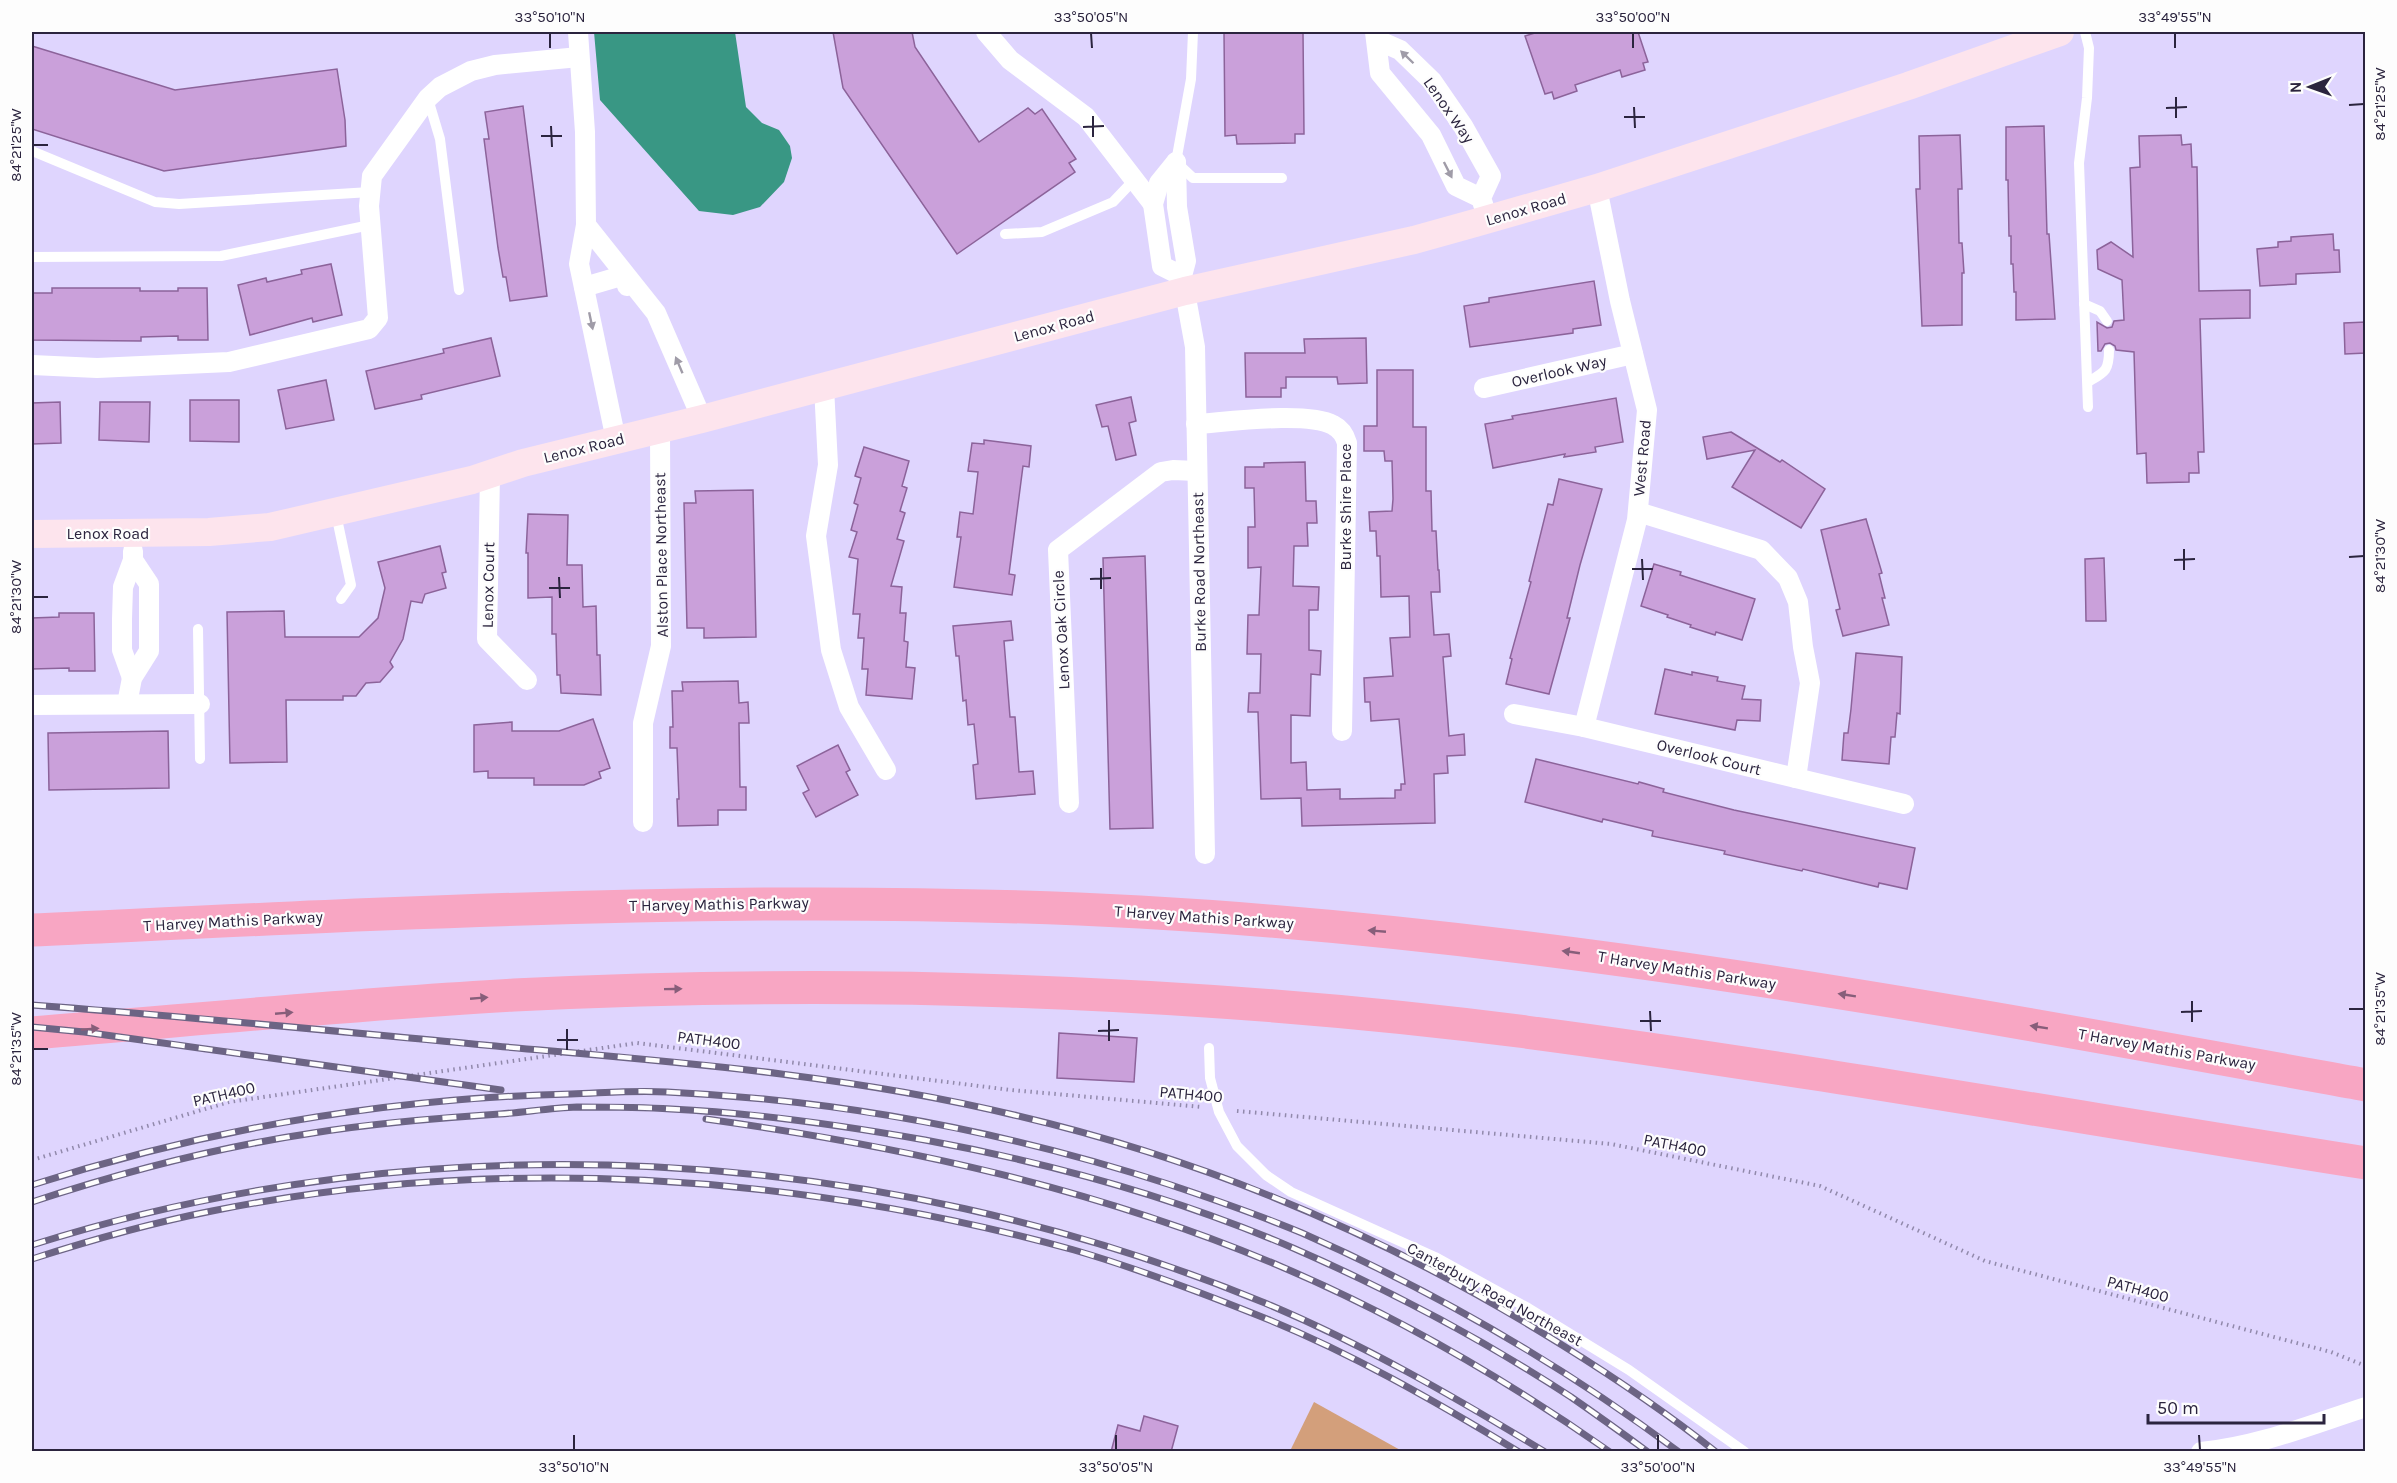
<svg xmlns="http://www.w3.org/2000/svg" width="2397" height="1483" font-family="Karla,sans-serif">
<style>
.green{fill:#d39f7b}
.water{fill:#399784}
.building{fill:#caa0da;stroke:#8c639a;stroke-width:1.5}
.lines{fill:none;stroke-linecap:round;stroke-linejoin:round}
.path{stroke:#9189ab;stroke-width:4;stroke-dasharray:1.5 4.5;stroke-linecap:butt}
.lane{stroke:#fff;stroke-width:10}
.street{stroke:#fff;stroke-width:20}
.secondary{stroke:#fde4ed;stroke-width:28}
.highway{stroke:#f8a6c3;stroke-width:33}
.rail-casing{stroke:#6c6484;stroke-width:7}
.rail{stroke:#fdfdfd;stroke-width:4.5;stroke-dasharray:14;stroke-linecap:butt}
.oneway{fill:#a09ca8}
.oneway2{fill:#875e7a}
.ticks{fill:none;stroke:#2b243e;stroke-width:2}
.labels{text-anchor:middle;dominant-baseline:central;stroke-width:4.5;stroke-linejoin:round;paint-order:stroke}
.street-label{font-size:16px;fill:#2b243e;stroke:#fdfdfd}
.neatline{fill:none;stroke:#2b243e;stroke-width:2}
.ticks-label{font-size:15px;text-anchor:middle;fill:#2b243e}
</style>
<rect width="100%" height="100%" fill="#dfd5fe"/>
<polygon class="green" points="1314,1402 1402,1451 1290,1451"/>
<polygon class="water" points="594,32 735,32 746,107 762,123 779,130 790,146 792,158 784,182 760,207 733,215 699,211 600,100"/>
<g class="building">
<polygon points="833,32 912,32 915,47 979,142 1028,108 1035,114 1042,109 1076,159 1069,163 1075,172 957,254 843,88"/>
<polygon points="1224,32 1303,32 1304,134 1295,134 1295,143 1237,144 1236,135 1225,136"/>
<polygon points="1538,32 1638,32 1648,62 1643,63 1645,70 1622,77 1620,70 1575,85 1577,91 1554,99 1552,92 1545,94 1525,36"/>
<polygon points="32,46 175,90 337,69 345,120 346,146 164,171 32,129"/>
<polygon points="523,106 547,296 510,301 506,277 503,277 498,248 484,139 489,139 485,112"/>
<polygon points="2044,126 2047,234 2049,234 2055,319 2016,320 2016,292 2014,292 2013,264 2011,264 2011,236 2009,236 2008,180 2006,180 2006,127"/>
<polygon points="1960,135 1962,189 1958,189 1959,243 1962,243 1964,273 1962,273 1962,325 1922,326 1916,189 1920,189 1919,136"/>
<polygon points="2181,135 2182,145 2191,144 2192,167 2197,167 2199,291 2250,290 2250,318 2200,319 2204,452 2198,452 2199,473 2189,473 2189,482 2147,483 2146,453 2137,454 2134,352 2116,350 2115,346 2110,343 2105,344 2101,351 2098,351 2097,322 2107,328 2112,327 2114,321 2124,320 2122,280 2098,269 2097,250 2111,242 2133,257 2130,168 2140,167 2139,136"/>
<polygon points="2333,234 2334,250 2339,250 2340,272 2296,274 2296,284 2260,286 2257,249 2278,247 2278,242 2291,241 2291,237"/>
<polygon points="331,264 342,315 313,322 312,318 250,335 238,285 266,278 267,282 302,274 301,270"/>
<polygon points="1594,281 1601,325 1573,329 1573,333 1470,347 1464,306 1489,302 1489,298"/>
<polygon points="52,288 140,288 140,291 178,291 178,288 207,288 208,340 178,340 178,336 141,337 141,341 32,340 32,293 52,293"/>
<polygon points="2366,322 2366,353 2345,354 2344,323"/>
<polygon points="491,338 500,376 421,395 422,399 375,409 366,371 444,353 443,349"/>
<polygon points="1366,338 1367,383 1338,384 1337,377 1286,377 1286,388 1281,388 1281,397 1246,397 1245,353 1305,353 1304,339"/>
<polygon points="1377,370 1413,370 1413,427 1426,427 1426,491 1431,491 1432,531 1436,531 1438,570 1439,570 1440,592 1431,592 1434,635 1449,634 1451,656 1443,657 1449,736 1464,734 1465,755 1447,756 1448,773 1434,774 1435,823 1302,826 1301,798 1261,799 1258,712 1248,712 1249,693 1260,693 1261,654 1247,654 1248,615 1259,615 1261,567 1248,568 1248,527 1255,527 1254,488 1245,488 1245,467 1264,467 1264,463 1305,462 1306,501 1316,501 1317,523 1307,523 1308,546 1294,546 1293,586 1319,587 1318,610 1309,610 1309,650 1321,651 1320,675 1311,674 1310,716 1291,715 1291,763 1306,762 1307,790 1340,789 1340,799 1395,798 1395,790 1401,790 1401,784 1405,784 1399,719 1371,721 1370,702 1365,702 1364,678 1393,676 1390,638 1410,637 1409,596 1381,597 1380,556 1377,556 1376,531 1370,531 1369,512 1392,511 1393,499 1392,461 1385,461 1384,451 1364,451 1364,426 1377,426"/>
<polygon points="326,380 334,420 286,429 278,390"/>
<polygon points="1131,397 1136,421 1129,423 1136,455 1116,460 1108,426 1102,427 1096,405"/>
<polygon points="1616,398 1623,442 1595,447 1596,452 1564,457 1565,454 1493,468 1485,424 1513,419 1512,416"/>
<polygon points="190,400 239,400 239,442 190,441"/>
<polygon points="60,402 61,443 32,444 32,403"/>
<polygon points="100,402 150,402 149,442 99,440"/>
<polygon points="1731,432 1780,462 1782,460 1825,489 1801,528 1732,487 1755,450 1707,459 1703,437"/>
<polygon points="984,440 1031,446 1029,467 1023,466 1009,574 1015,575 1012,595 954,587 961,537 957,537 960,512 973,514 978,472 968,471 972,443 984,444"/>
<polygon points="864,447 909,461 902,486 907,488 900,511 905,513 897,539 904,541 891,586 902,587 900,613 906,613 904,641 908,642 906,667 915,668 912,699 866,695 868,669 862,669 864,638 858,638 860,614 853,614 858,559 849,557 857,532 851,530 858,505 854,503 861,478 855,476"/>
<polygon points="1559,479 1602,489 1580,565 1567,618 1570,618 1549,694 1506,684 1512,659 1510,658 1531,582 1529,581 1548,504 1553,505"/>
<polygon points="753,490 756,637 704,638 704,628 687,628 684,503 696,503 695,491"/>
<polygon points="528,514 568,515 567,565 582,565 583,607 596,606 597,655 600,655 601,695 561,693 560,675 557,675 556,634 552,634 552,597 528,598 528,553 526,553"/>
<polygon points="1866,519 1882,573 1879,574 1885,598 1882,598 1889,625 1843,636 1836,610 1840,609 1821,530"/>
<polygon points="440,546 446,572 442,573 446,588 425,594 422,603 411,601 403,639 390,662 393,667 380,682 366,683 356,696 343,696 343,700 286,700 287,762 230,763 227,612 284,611 285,637 359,637 378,618 385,588 378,562"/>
<polygon points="1145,556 1153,828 1110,829 1103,558"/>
<polygon points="2104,558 2106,621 2086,621 2085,559"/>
<polygon points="1654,564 1681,572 1680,575 1755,599 1742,640 1716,632 1715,635 1690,627 1691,625 1667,617 1668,615 1641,606"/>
<polygon points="59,613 94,613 95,671 69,671 69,668 32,669 32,618 59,617"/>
<polygon points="1011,621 1013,640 1004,641 1010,717 1015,717 1019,772 1033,771 1035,794 976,799 973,765 978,764 974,724 968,725 966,700 963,701 959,656 956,656 953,626"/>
<polygon points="1856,653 1902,657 1900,714 1897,713 1895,737 1891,737 1889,764 1842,760 1844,733 1848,733 1851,709"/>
<polygon points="1665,669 1692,675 1692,672 1718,677 1717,681 1745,686 1742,699 1761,700 1760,721 1737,720 1735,730 1655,714"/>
<polygon points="738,681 739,703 748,702 749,723 739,723 740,787 746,787 746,810 718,810 718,825 678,826 677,799 679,799 677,748 670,748 670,727 673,727 672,691 683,691 682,682"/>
<polygon points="593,719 610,768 599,772 601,778 584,785 534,785 534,778 488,778 488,771 474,772 474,725 512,722 512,731 559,731"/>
<polygon points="168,731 169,788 49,790 48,733"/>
<polygon points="838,745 850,770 846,772 858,795 816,817 803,793 809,790 797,766"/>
<polygon points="1536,759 1638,784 1639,782 1664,789 1663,792 1734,810 1915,848 1907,889 1879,883 1878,887 1803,869 1802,871 1724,854 1725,851 1652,836 1653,831 1603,819 1602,822 1525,802"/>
<polygon points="1059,1033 1137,1038 1134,1082 1057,1078"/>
<polygon points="1144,1416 1178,1426 1171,1452 1111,1452 1118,1425 1140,1431"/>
</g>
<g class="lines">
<g class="path">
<polyline points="1237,1111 1611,1144 1820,1186 1985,1261 2331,1352 2366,1366"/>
<polyline points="32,1160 229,1102 637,1043 1011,1090 1202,1107"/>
</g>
<g class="lane">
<polyline points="1193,32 1191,79 1176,162 1193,178 1282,178"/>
<polyline points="2085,32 2089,48 2087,98 2079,163 2088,407"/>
<polyline points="428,99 440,139 459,290"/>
<polyline points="32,151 155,202 179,204 370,192"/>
<polyline points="1005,234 1042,232 1113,202 1133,181"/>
<polyline points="32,257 221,256 370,225"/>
<polyline points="2084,304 2100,311 2107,321"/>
<path d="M 2088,382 C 2105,372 2109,371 2109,350"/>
<polyline points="336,514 351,585 341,599"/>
<polyline points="198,629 200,759"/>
<polyline points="1209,1048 1210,1078 1219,1112 1237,1146 1266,1175 1291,1192 1435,1257 1528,1308 1629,1370 1745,1452"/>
</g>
<g class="street">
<polyline points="578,32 585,132 586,225 579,264 616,440"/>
<polyline points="986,32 1010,60 1086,117 1153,204"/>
<polyline points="1375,32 1380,73 1431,135 1456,186 1481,198"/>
<polyline points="1377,40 1400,50 1432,81 1463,126 1491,176 1481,198 1488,219"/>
<polyline points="1176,162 1177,207 1186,261 1182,276 1195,347 1205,854"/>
<polyline points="1176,162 1159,183 1153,204 1162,266 1182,276"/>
<polyline points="586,225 656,313 702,419"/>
<polyline points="584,287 625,275 627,286"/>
<polyline points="32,365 97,368 229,362 369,329 378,318 369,206 372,176 428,98 440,87 471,71 495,65 579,57"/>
<polyline points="824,387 828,465 816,536 831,650 849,707 886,770"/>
<polyline points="1484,388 1633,354"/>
<path d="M 1196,424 C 1227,422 1307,411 1333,425 C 1341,429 1345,436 1347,443 L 1342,731"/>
<polyline points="490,474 487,639 527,680"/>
<polyline points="1638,512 1761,550 1788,578 1798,602 1803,647 1810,683 1796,778"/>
<polyline points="132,678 122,650 122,619 123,587 133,560 133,551"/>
<polyline points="127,704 132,678 149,651 149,584 133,560"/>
<polyline points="32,705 200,704"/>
<polyline points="1514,714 1584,727 1904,804"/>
<polyline points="1584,727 1637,520 1647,410 1620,301 1597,188"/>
<polyline points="1069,803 1058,550 1161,472 1173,470 1197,471"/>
<polyline points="643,822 643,723 661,646 660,430"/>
<path d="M 2201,1452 C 2260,1446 2310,1425 2366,1407"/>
</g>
<polyline class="secondary" points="32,534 209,532 270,527 472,480 523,463 702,419 1185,291 1414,240 1475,223 1597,188 1908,86 2060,32"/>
<g class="highway">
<path d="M 32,930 C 401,913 770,892 1140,912 C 1552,935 1959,1011 2366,1085"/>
<path d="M 32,1033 C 192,1020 353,1004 514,995 C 679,987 844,985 1009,991 C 1181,997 1355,1010 1526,1032 C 1807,1069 2086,1119 2366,1163"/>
</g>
<g class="rail-casing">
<g id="rail">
<path d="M 32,1005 C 183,1016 333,1031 484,1045 C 661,1061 841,1073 1014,1115 C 1211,1161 1391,1238 1562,1345 C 1615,1378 1667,1413 1716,1452"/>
<polyline points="32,1027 84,1032 501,1090"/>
<path d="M 706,1119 C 902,1146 1100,1189 1282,1267 C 1397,1316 1507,1380 1610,1452"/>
<path d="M 32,1185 C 207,1129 387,1098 571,1094 C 603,1093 635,1090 667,1092 C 838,1100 1009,1132 1171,1185 C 1215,1200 1260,1215 1302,1233 C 1436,1292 1562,1365 1679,1452"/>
<path d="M 32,1202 C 123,1172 218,1147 313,1133 C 375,1123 438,1118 500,1114 C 526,1112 551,1108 577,1107 C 608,1107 640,1107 671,1109 C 757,1113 840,1125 925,1140 C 1050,1163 1175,1197 1293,1248 C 1389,1290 1484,1340 1571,1397 C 1597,1415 1622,1433 1648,1452"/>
<path d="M 32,1245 C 432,1119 877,1143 1265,1303 C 1363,1344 1455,1397 1545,1452"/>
<path d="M 32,1259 C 91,1240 151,1223 212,1211 C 497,1154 794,1173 1074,1250 C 1136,1268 1197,1291 1257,1315 C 1348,1351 1435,1401 1519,1452"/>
</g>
</g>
<use href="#rail" class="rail"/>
</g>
<defs><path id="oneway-solid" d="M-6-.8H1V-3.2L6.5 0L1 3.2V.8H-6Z" transform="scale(1.5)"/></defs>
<g class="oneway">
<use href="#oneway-solid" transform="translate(1407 57) rotate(-136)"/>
<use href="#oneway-solid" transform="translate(1448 170) rotate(63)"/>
<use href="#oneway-solid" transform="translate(591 321) rotate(78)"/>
<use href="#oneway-solid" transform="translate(679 365) rotate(-113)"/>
</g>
<g class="oneway2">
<use href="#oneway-solid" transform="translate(1377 931) rotate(-175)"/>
<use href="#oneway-solid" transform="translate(1571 952) rotate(-172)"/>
<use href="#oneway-solid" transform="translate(673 989) rotate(-1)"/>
<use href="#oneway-solid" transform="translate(1847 995) rotate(-171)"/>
<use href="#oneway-solid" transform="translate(479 998) rotate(-5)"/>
<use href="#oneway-solid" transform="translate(284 1013) rotate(-5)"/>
<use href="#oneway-solid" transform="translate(2039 1027) rotate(-171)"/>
<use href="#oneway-solid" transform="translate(90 1029) rotate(-5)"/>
</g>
<path class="ticks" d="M 550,33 L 550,48M 1091,33 L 1092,48M 1633,33 L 1633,48M 2175,33 L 2175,48M 2176,97 L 2176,118M 2349,105 L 2364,104M 1634,107 L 1635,128M 2166,108 L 2187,107M 1093,116 L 1093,137M 1624,117 L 1645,117M 551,126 L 552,147M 1083,127 L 1104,126M 541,136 L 562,136M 33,145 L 48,145M 2184,549 L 2184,570M 2349,557 L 2364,556M 1642,559 L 1643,580M 2174,560 L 2195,559M 1101,568 L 1101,589M 1632,569 L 1653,569M 559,577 L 560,598M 1090,579 L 1111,578M 549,588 L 570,588M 33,597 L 48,597M 2192,1001 L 2192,1022M 2349,1009 L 2364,1009M 1650,1011 L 1651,1031M 2181,1012 L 2202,1011M 1109,1020 L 1109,1041M 1640,1021 L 1661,1021M 567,1029 L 567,1050M 1098,1031 L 1119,1030M 557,1040 L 578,1040M 33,1049 L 48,1049M 574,1435 L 574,1450M 1116,1435 L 1116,1450M 1658,1435 L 1658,1450M 2199,1435 L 2200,1450"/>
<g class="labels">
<g class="street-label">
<text transform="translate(1449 110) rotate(55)">Lenox Way</text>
<text transform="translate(1526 209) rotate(-16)">Lenox Road</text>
<text transform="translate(1054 326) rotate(-15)">Lenox Road</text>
<text transform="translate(1559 371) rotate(-13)">Overlook Way</text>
<text transform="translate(584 448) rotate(-14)">Lenox Road</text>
<text transform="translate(1642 458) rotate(-85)">West Road</text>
<text transform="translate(1345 507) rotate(-90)">Burke Shire Place</text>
<text x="108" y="533">Lenox Road</text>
<text transform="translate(661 555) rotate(-91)">Alston Place Northeast</text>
<text transform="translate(1199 572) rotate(-91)">Burke Road Northeast</text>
<text transform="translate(488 585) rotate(-89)">Lenox Court</text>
<text transform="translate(1061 630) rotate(-93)">Lenox Oak Circle</text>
<text transform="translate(1709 757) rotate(14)">Overlook Court</text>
<text transform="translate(719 904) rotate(-1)">T Harvey Mathis Parkway</text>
<text transform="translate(1204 917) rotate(4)">T Harvey Mathis Parkway</text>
<text transform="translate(233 921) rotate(-3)">T Harvey Mathis Parkway</text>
<text transform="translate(1687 970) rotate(9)">T Harvey Mathis Parkway</text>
<text transform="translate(709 1040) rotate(7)">PATH400</text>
<text transform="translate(2167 1049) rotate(10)">T Harvey Mathis Parkway</text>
<text transform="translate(224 1094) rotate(-13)">PATH400</text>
<text transform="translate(1191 1094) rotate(5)">PATH400</text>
<text transform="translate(1675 1145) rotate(11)">PATH400</text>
<text transform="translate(2138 1289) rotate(15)">PATH400</text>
<text transform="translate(1495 1294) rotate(29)">Canterbury Road Northeast</text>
</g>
</g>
<rect width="2397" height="1483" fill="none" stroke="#fdfdfd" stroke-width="66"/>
<g transform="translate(2310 87) rotate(269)" stroke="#fdfdfd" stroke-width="4.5" paint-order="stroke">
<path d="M0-4.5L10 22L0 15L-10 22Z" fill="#2b243e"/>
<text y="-9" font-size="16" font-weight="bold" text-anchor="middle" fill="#2b243e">N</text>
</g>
<path d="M2148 1414v9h176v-9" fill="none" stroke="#2b243e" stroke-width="3"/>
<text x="2157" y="1414" font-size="18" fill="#2b243e" stroke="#fdfdfd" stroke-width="4.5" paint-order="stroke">50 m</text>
<rect x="33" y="33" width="2331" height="1417" class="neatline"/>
<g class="ticks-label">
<text x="550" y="22">33°50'10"N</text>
<text x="1091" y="22">33°50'05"N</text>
<text x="1633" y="22">33°50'00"N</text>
<text x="2175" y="22">33°49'55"N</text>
<text transform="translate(2380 104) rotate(-90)" y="5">84°21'25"W</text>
<text transform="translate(16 145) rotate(-90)" y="5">84°21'25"W</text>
<text transform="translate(2380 556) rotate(-90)" y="5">84°21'30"W</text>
<text transform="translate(16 597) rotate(-90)" y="5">84°21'30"W</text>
<text transform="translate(2380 1009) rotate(-90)" y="5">84°21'35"W</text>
<text transform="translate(16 1049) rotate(-90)" y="5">84°21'35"W</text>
<text x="574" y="1472">33°50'10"N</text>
<text x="1116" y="1472">33°50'05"N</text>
<text x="1658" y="1472">33°50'00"N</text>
<text x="2200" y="1472">33°49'55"N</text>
</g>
</svg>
